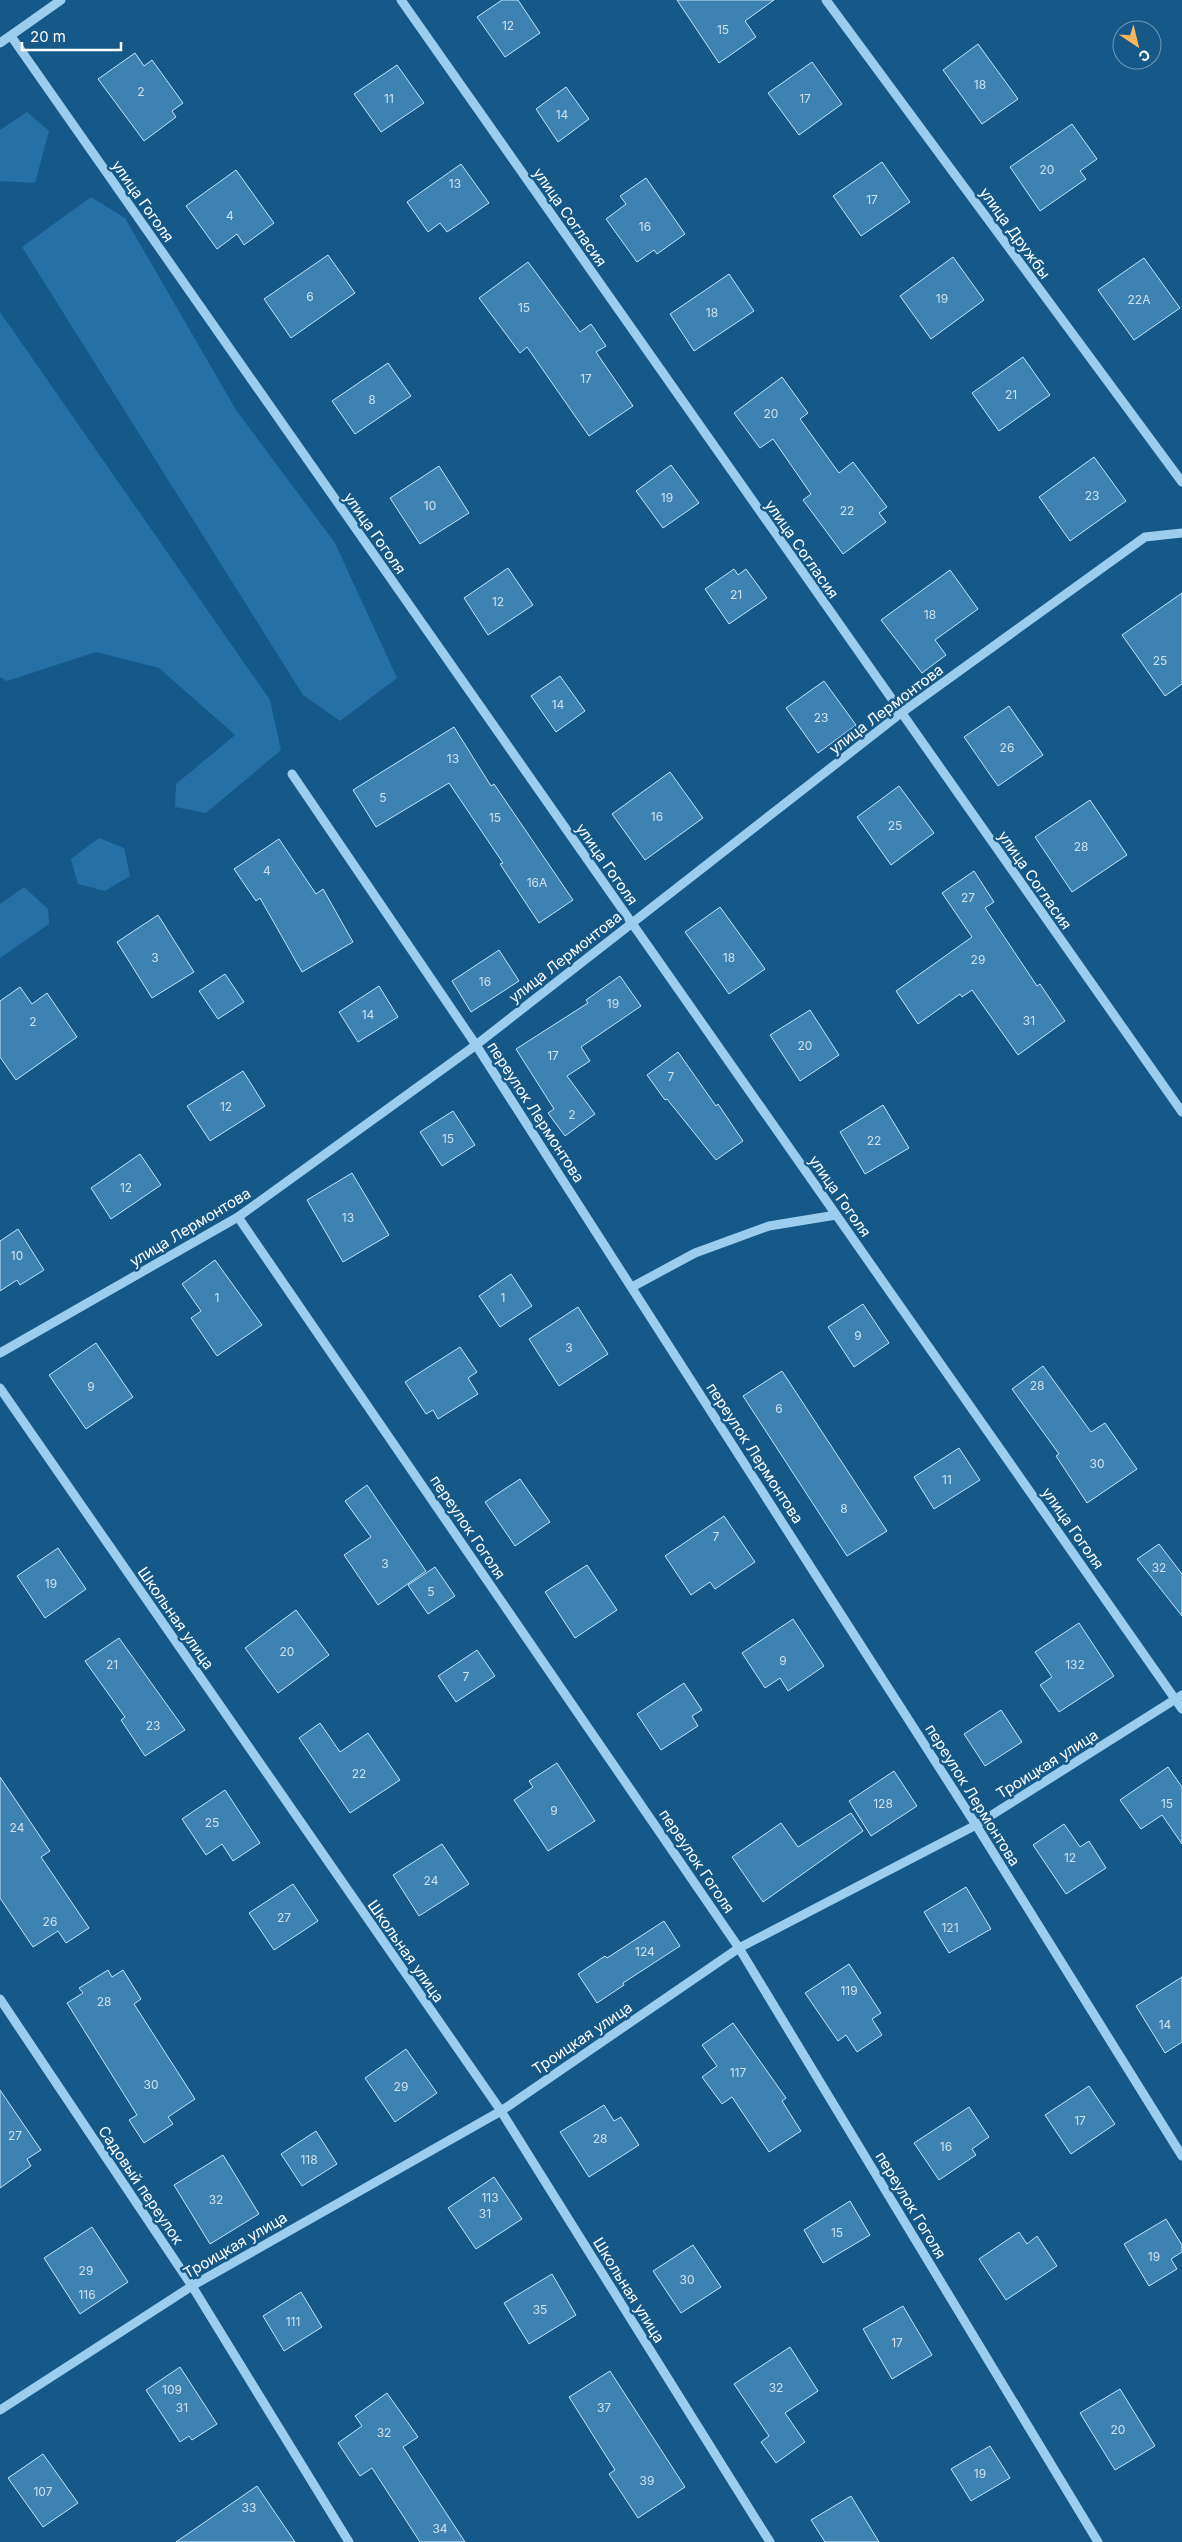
<svg xmlns="http://www.w3.org/2000/svg" width="1182" height="2542" font-family="Inter,sans-serif">
<style>
.green{fill:#2571a5}
.building{fill:#3e82b1;stroke:#c2e4fa}
.lines{fill:none;stroke-linecap:round;stroke-linejoin:round}
.minor{stroke:#9ccdee;stroke-width:9}
.labels{text-anchor:middle;dominant-baseline:central;stroke-width:5;stroke-linejoin:round;paint-order:stroke}
.number-label{font-size:12px;fill:#cfe0ec}
.street-label{font-size:15px;fill:#fff;stroke:#165887}
</style>
<rect width="100%" height="100%" fill="#165887"/>
<g class="green">
<polygon points="27,112 49,131 35,183 0,181 0,130"/>
<polygon points="91,197 125,218 236,410 335,543 397,678 340,721 303,695 22,247"/>
<polygon points="0,312 270,700 281,750 206,813 175,807 176,784 235,735 159,668 96,652 7,681 0,677"/>
<polygon points="99,838 124,848 130,876 105,891 78,884 71,859"/>
<polygon points="24,887 48,909 49,924 0,958 0,904"/>
</g>
<g class="building">
<polygon points="502,0 518,0 540,33 505,57 477,17"/>
<polygon points="677,0 774,0 745,21 756,37 719,63"/>
<polygon points="978,44 1018,99 982,124 943,70"/>
<polygon points="135,53 144,66 152,60 183,103 172,111 176,117 144,141 98,79"/>
<polygon points="812,62 842,104 799,135 768,93"/>
<polygon points="397,65 424,103 381,132 354,94"/>
<polygon points="566,87 589,119 558,142 536,109"/>
<polygon points="1072,124 1097,159 1080,171 1086,179 1040,211 1010,167"/>
<polygon points="882,162 910,202 861,236 833,196"/>
<polygon points="461,164 489,203 447,232 440,223 428,232 407,202"/>
<polygon points="236,170 274,223 244,245 237,234 217,249 186,206"/>
<polygon points="646,178 685,234 657,254 654,250 637,262 606,219 626,204 620,196"/>
<polygon points="328,255 355,293 291,338 264,299"/>
<polygon points="953,257 984,300 931,339 900,296"/>
<polygon points="1144,258 1180,308 1134,340 1098,290"/>
<polygon points="528,262 580,332 591,324 606,346 596,352 633,406 589,436 527,347 520,353 479,298"/>
<polygon points="729,274 754,311 694,351 670,314"/>
<polygon points="1023,357 1050,395 999,431 972,393"/>
<polygon points="388,363 411,396 355,434 332,401"/>
<polygon points="782,377 808,413 800,419 839,473 853,462 887,507 879,513 886,522 843,554 803,500 811,494 773,439 760,448 734,413"/>
<polygon points="1094,457 1126,501 1070,541 1039,497"/>
<polygon points="671,465 699,503 663,528 636,491"/>
<polygon points="439,466 469,513 420,544 390,498"/>
<polygon points="508,568 533,605 488,635 464,598"/>
<polygon points="734,569 738,575 746,569 767,598 729,624 705,589"/>
<polygon points="950,570 978,609 935,640 946,655 922,673 881,620"/>
<polygon points="1182,593 1182,684 1165,696 1122,635"/>
<polygon points="560,676 585,711 556,732 531,696"/>
<polygon points="824,681 856,725 818,753 786,708"/>
<polygon points="1009,706 1043,755 998,786 964,737"/>
<polygon points="454,727 491,786 494,784 573,900 539,923 500,864 503,863 449,783 376,827 353,790"/>
<polygon points="670,772 703,818 645,860 612,814"/>
<polygon points="899,786 934,833 891,865 857,817"/>
<polygon points="1090,800 1127,855 1072,892 1035,837"/>
<polygon points="279,839 316,894 323,889 353,942 302,972 260,898 256,901 234,869"/>
<polygon points="974,871 994,902 985,908 1037,986 1040,984 1065,1021 1018,1055 972,990 962,997 960,994 918,1024 896,991 972,937 942,893"/>
<polygon points="720,907 765,969 729,994 685,932"/>
<polygon points="158,915 194,972 152,998 117,942"/>
<polygon points="499,950 519,981 471,1012 452,981"/>
<polygon points="225,974 244,1002 218,1019 199,991"/>
<polygon points="620,976 641,1006 581,1047 590,1061 567,1076 595,1114 565,1136 548,1113 554,1109 516,1049 588,1003 586,1000"/>
<polygon points="379,986 398,1017 358,1042 339,1012"/>
<polygon points="20,987 32,1004 47,993 77,1037 16,1080 0,1057 0,1001"/>
<polygon points="810,1010 839,1055 800,1081 770,1035"/>
<polygon points="678,1052 716,1106 718,1104 743,1141 716,1160 667,1099 665,1100 647,1075"/>
<polygon points="243,1071 265,1106 210,1141 187,1106"/>
<polygon points="883,1105 909,1148 865,1174 840,1132"/>
<polygon points="453,1111 475,1145 442,1166 420,1132"/>
<polygon points="140,1154 161,1185 111,1219 91,1188"/>
<polygon points="352,1173 389,1235 343,1262 307,1200"/>
<polygon points="18,1229 44,1270 20,1285 17,1280 0,1291 0,1241"/>
<polygon points="215,1260 262,1325 217,1356 191,1318 201,1311 182,1284"/>
<polygon points="511,1274 532,1306 500,1327 479,1296"/>
<polygon points="863,1304 889,1343 854,1367 828,1327"/>
<polygon points="578,1307 608,1354 559,1386 529,1339"/>
<polygon points="96,1343 133,1397 86,1429 49,1375"/>
<polygon points="460,1347 477,1372 468,1378 478,1394 438,1419 433,1410 426,1414 405,1382"/>
<polygon points="1043,1366 1091,1432 1105,1423 1137,1469 1087,1503 1056,1456 1059,1454 1012,1389"/>
<polygon points="782,1371 887,1531 847,1556 743,1396"/>
<polygon points="959,1448 980,1480 934,1509 914,1477"/>
<polygon points="520,1479 550,1522 515,1546 485,1502"/>
<polygon points="367,1485 426,1571 378,1605 344,1555 371,1537 345,1501"/>
<polygon points="724,1516 755,1562 715,1589 710,1582 691,1595 665,1556"/>
<polygon points="1159,1544 1182,1574 1182,1616 1137,1559"/>
<polygon points="58,1548 86,1589 45,1618 17,1576"/>
<polygon points="587,1565 617,1610 575,1638 545,1592"/>
<polygon points="435,1567 455,1596 428,1614 408,1585"/>
<polygon points="296,1610 329,1655 278,1693 245,1648"/>
<polygon points="793,1619 824,1666 788,1691 780,1678 765,1688 742,1653"/>
<polygon points="1079,1623 1114,1676 1059,1712 1040,1685 1052,1677 1035,1652"/>
<polygon points="119,1638 185,1730 145,1756 121,1720 125,1717 85,1661"/>
<polygon points="477,1650 495,1676 456,1702 438,1676"/>
<polygon points="684,1683 702,1710 692,1716 698,1726 661,1750 637,1714"/>
<polygon points="1001,1710 1022,1742 985,1766 964,1734"/>
<polygon points="320,1723 340,1752 368,1733 400,1780 350,1813 299,1738"/>
<polygon points="557,1763 595,1821 548,1851 514,1800 533,1787 529,1781"/>
<polygon points="1168,1767 1182,1787 1182,1844 1162,1815 1141,1829 1120,1800"/>
<polygon points="894,1771 917,1806 871,1836 849,1801"/>
<polygon points="0,1777 50,1851 41,1857 89,1928 66,1943 58,1931 33,1947 0,1898"/>
<polygon points="225,1790 260,1843 233,1861 222,1844 206,1855 182,1819"/>
<polygon points="851,1813 863,1831 763,1902 732,1857 781,1823 798,1847"/>
<polygon points="1064,1824 1080,1847 1089,1841 1106,1868 1066,1894 1033,1845"/>
<polygon points="442,1844 469,1884 419,1916 393,1875"/>
<polygon points="293,1884 318,1921 274,1950 249,1913"/>
<polygon points="966,1887 991,1929 949,1953 924,1912"/>
<polygon points="664,1921 680,1946 623,1983 624,1985 597,2003 578,1974 605,1956 607,1958"/>
<polygon points="849,1964 881,2013 872,2019 882,2035 857,2052 846,2035 838,2041 805,1993"/>
<polygon points="108,1970 112,1977 123,1970 141,1999 134,2004 195,2099 168,2117 173,2124 144,2143 129,2120 137,2115 67,2003 83,1993 79,1988"/>
<polygon points="1182,1977 1182,2042 1165,2053 1136,2006"/>
<polygon points="733,2023 786,2098 782,2101 801,2131 769,2152 732,2097 722,2104 702,2077 717,2066 702,2045"/>
<polygon points="406,2049 437,2093 395,2122 365,2078"/>
<polygon points="1089,2086 1115,2124 1071,2154 1045,2115"/>
<polygon points="0,2090 41,2150 27,2159 31,2166 0,2188"/>
<polygon points="604,2105 614,2121 621,2117 639,2145 589,2177 560,2132"/>
<polygon points="969,2107 989,2137 972,2149 976,2155 939,2180 914,2143"/>
<polygon points="316,2131 337,2164 302,2186 281,2154"/>
<polygon points="223,2155 259,2214 210,2244 174,2185"/>
<polygon points="494,2177 522,2219 476,2249 448,2208"/>
<polygon points="850,2201 870,2235 823,2263 804,2230"/>
<polygon points="1166,2219 1182,2245 1182,2252 1171,2259 1177,2269 1149,2286 1124,2244"/>
<polygon points="92,2227 128,2282 80,2314 44,2258"/>
<polygon points="1019,2232 1027,2244 1037,2236 1057,2266 1006,2300 979,2259"/>
<polygon points="693,2245 721,2287 681,2313 653,2271"/>
<polygon points="552,2274 576,2315 529,2344 504,2303"/>
<polygon points="301,2292 322,2327 284,2351 263,2316"/>
<polygon points="903,2306 932,2355 892,2379 863,2329"/>
<polygon points="790,2347 818,2391 785,2413 805,2442 776,2463 761,2442 769,2436 734,2384"/>
<polygon points="180,2367 217,2424 192,2440 189,2436 180,2442 146,2390"/>
<polygon points="610,2371 685,2487 638,2518 609,2474 615,2470 569,2397"/>
<polygon points="1120,2389 1155,2446 1115,2470 1080,2413"/>
<polygon points="387,2393 418,2437 403,2447 465,2542 420,2542 372,2468 360,2476 338,2443 362,2426 355,2416"/>
<polygon points="990,2446 1010,2478 971,2501 951,2469"/>
<polygon points="43,2454 78,2503 43,2527 8,2478"/>
<polygon points="257,2486 295,2542 176,2542"/>
<polygon points="851,2496 879,2542 825,2542 811,2520"/>
</g>
<g class="lines">
<g class="minor">
<polyline points="401,0 1182,1112"/>
<polyline points="826,0 1182,482"/>
<polyline points="11,36 1182,1709"/>
<polyline points="0,43 61,0"/>
<polyline points="292,774 476,1045 976,1825 1182,2156"/>
<polyline points="238,1217 739,1948 1098,2542"/>
<polyline points="632,1287 695,1253 769,1226 836,1215"/>
<polyline points="0,1353 238,1217 476,1045 901,713 1145,537 1182,533"/>
<polyline points="0,1388 501,2111 770,2542"/>
<polyline points="0,1999 192,2286 349,2542"/>
<polyline points="0,2410 192,2286 501,2111 739,1948 976,1825 1182,1695"/>
</g>
</g>
<g class="labels">
<g class="number-label">
<text x="508" y="25">12</text>
<text x="723" y="29">15</text>
<text x="980" y="84">18</text>
<text x="141" y="91">2</text>
<text x="389" y="98">11</text>
<text x="805" y="98">17</text>
<text x="562" y="114">14</text>
<text x="1047" y="169">20</text>
<text x="455" y="183">13</text>
<text x="872" y="199">17</text>
<text x="230" y="215">4</text>
<text x="645" y="226">16</text>
<text x="310" y="296">6</text>
<text x="942" y="298">19</text>
<text x="1139" y="299">22А</text>
<text x="524" y="307">15</text>
<text x="712" y="312">18</text>
<text x="586" y="378">17</text>
<text x="1011" y="394">21</text>
<text x="372" y="399">8</text>
<text x="771" y="413">20</text>
<text x="1092" y="495">23</text>
<text x="667" y="497">19</text>
<text x="430" y="505">10</text>
<text x="847" y="510">22</text>
<text x="736" y="594">21</text>
<text x="498" y="601">12</text>
<text x="930" y="614">18</text>
<text x="1160" y="660">25</text>
<text x="558" y="704">14</text>
<text x="821" y="717">23</text>
<text x="1007" y="747">26</text>
<text x="453" y="758">13</text>
<text x="383" y="797">5</text>
<text x="657" y="816">16</text>
<text x="495" y="817">15</text>
<text x="895" y="825">25</text>
<text x="1081" y="846">28</text>
<text x="267" y="870">4</text>
<text x="537" y="882">16А</text>
<text x="968" y="897">27</text>
<text x="155" y="957">3</text>
<text x="729" y="957">18</text>
<text x="978" y="959">29</text>
<text x="485" y="981">16</text>
<text x="613" y="1003">19</text>
<text x="368" y="1014">14</text>
<text x="1029" y="1020">31</text>
<text x="33" y="1021">2</text>
<text x="805" y="1045">20</text>
<text x="553" y="1055">17</text>
<text x="671" y="1076">7</text>
<text x="226" y="1106">12</text>
<text x="572" y="1114">2</text>
<text x="448" y="1138">15</text>
<text x="874" y="1140">22</text>
<text x="126" y="1187">12</text>
<text x="348" y="1217">13</text>
<text x="17" y="1255">10</text>
<text x="217" y="1297">1</text>
<text x="503" y="1297">1</text>
<text x="858" y="1335">9</text>
<text x="569" y="1347">3</text>
<text x="1037" y="1385">28</text>
<text x="91" y="1386">9</text>
<text x="779" y="1408">6</text>
<text x="1097" y="1463">30</text>
<text x="947" y="1479">11</text>
<text x="844" y="1508">8</text>
<text x="716" y="1536">7</text>
<text x="385" y="1563">3</text>
<text x="1159" y="1567">32</text>
<text x="51" y="1583">19</text>
<text x="431" y="1591">5</text>
<text x="287" y="1651">20</text>
<text x="783" y="1660">9</text>
<text x="112" y="1664">21</text>
<text x="1075" y="1664">132</text>
<text x="466" y="1676">7</text>
<text x="153" y="1725">23</text>
<text x="359" y="1773">22</text>
<text x="883" y="1803">128</text>
<text x="1167" y="1803">15</text>
<text x="554" y="1810">9</text>
<text x="212" y="1822">25</text>
<text x="17" y="1827">24</text>
<text x="1070" y="1857">12</text>
<text x="431" y="1880">24</text>
<text x="284" y="1917">27</text>
<text x="50" y="1921">26</text>
<text x="950" y="1927">121</text>
<text x="645" y="1951">124</text>
<text x="849" y="1990">119</text>
<text x="104" y="2001">28</text>
<text x="1165" y="2024">14</text>
<text x="738" y="2072">117</text>
<text x="151" y="2084">30</text>
<text x="401" y="2086">29</text>
<text x="1080" y="2120">17</text>
<text x="15" y="2135">27</text>
<text x="600" y="2138">28</text>
<text x="946" y="2146">16</text>
<text x="309" y="2159">118</text>
<text x="490" y="2197">113</text>
<text x="216" y="2199">32</text>
<text x="485" y="2213">31</text>
<text x="837" y="2232">15</text>
<text x="1154" y="2256">19</text>
<text x="86" y="2270">29</text>
<text x="687" y="2279">30</text>
<text x="87" y="2294">116</text>
<text x="540" y="2309">35</text>
<text x="293" y="2321">111</text>
<text x="897" y="2342">17</text>
<text x="776" y="2387">32</text>
<text x="172" y="2389">109</text>
<text x="182" y="2407">31</text>
<text x="604" y="2407">37</text>
<text x="1118" y="2429">20</text>
<text x="384" y="2432">32</text>
<text x="980" y="2473">19</text>
<text x="647" y="2480">39</text>
<text x="43" y="2491">107</text>
<text x="249" y="2507">33</text>
<text x="440" y="2528">34</text>
</g>
<g class="street-label">
<text transform="translate(143 201) rotate(55)">улица Гоголя</text>
<text transform="translate(570 217) rotate(55)">улица Согласия</text>
<text transform="translate(1015 233) rotate(54)">улица Дружбы</text>
<text transform="translate(375 533) rotate(55)">улица Гоголя</text>
<text transform="translate(802 549) rotate(55)">улица Согласия</text>
<text transform="translate(886 709) rotate(-37)">улица Лермонтова</text>
<text transform="translate(607 864) rotate(55)">улица Гоголя</text>
<text transform="translate(1035 880) rotate(55)">улица Согласия</text>
<text transform="translate(565 957) rotate(-38)">улица Лермонтова</text>
<text transform="translate(536 1112) rotate(57)">переулок Лермонтова</text>
<text transform="translate(840 1196) rotate(55)">улица Гоголя</text>
<text transform="translate(190 1227) rotate(-31)">улица Лермонтова</text>
<text transform="translate(755 1453) rotate(57)">переулок Лермонтова</text>
<text transform="translate(468 1527) rotate(56)">переулок Гоголя</text>
<text transform="translate(1073 1528) rotate(55)">улица Гоголя</text>
<text transform="translate(176 1618) rotate(55)">Школьная улица</text>
<text transform="translate(1047 1764) rotate(-32)">Троицкая улица</text>
<text transform="translate(973 1795) rotate(58)">переулок Лермонтова</text>
<text transform="translate(697 1861) rotate(56)">переулок Гоголя</text>
<text transform="translate(406 1951) rotate(55)">Школьная улица</text>
<text transform="translate(582 2038) rotate(-34)">Троицкая улица</text>
<text transform="translate(141 2185) rotate(56)">Садовый переулок</text>
<text transform="translate(911 2205) rotate(59)">переулок Гоголя</text>
<text transform="translate(235 2245) rotate(-30)">Троицкая улица</text>
<text transform="translate(629 2290) rotate(58)">Школьная улица</text>
</g>
</g>
<g transform="translate(1137 45) rotate(145)"><circle r="24" fill="#165887" stroke="#739bb7"/>
<path d="M0-4L9 19L0 12L-9 19Z" fill="#ffb659"/>
<text y="-8" font-size="14" font-weight="bold" text-anchor="middle" fill="#ffffff">С</text>
</g>
<path d="M22 42v8h99v-8" fill="none" stroke="#ffffff" stroke-width="2.5"/>
<text x="30" y="42" font-size="15" fill="#ffffff" stroke="#165887" stroke-width="4" paint-order="stroke">20 m</text>
</svg>
